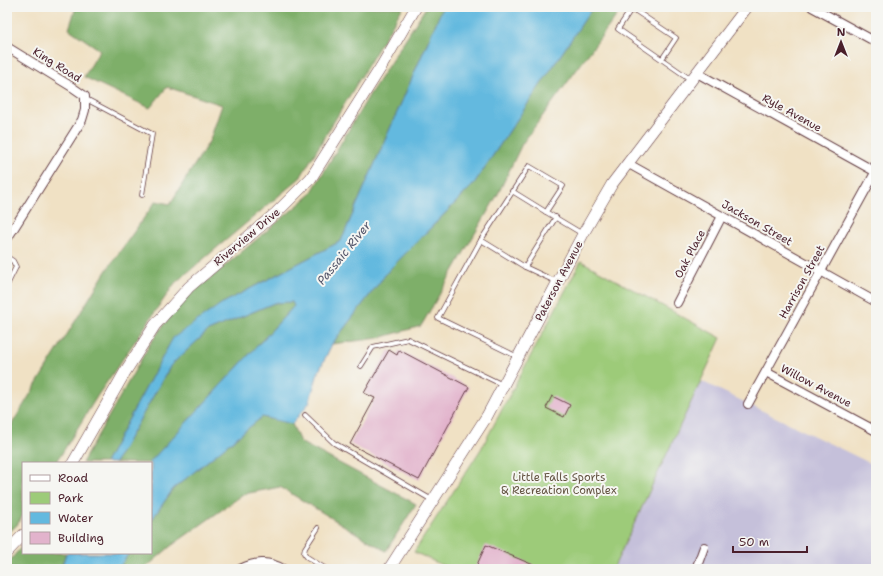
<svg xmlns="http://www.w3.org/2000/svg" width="883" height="576" font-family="'Shantell Sans',sans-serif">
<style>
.industrial{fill:#c5c0da}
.green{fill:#9dcb79;stroke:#747552}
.forest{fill:#7eaf69;stroke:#64674a}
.water{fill:#63b9df;stroke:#566c85}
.building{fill:#e2b3cc}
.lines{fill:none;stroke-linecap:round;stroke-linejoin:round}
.lane-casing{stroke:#633c42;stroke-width:5.5}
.street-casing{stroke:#633c42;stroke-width:10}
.secondary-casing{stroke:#633c42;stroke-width:12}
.lane{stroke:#fff;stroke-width:4}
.street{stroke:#fff;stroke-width:8}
.secondary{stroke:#fff;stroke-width:11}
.labels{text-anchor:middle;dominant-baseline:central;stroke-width:4;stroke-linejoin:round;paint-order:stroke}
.street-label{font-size:11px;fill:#4a1f2b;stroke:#f6f6f2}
.park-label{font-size:11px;fill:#635342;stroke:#f6f6f2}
.water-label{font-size:12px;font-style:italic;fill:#53556a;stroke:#f6f6f2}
</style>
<rect width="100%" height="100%" fill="#f6f6f2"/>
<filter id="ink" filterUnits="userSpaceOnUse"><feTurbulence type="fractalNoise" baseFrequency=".025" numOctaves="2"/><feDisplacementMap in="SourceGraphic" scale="8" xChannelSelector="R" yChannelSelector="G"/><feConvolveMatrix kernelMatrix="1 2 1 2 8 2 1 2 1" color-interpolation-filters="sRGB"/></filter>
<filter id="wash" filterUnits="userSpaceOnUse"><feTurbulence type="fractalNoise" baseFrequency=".012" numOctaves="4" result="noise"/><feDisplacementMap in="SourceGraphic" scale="16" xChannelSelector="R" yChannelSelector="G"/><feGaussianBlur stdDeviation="0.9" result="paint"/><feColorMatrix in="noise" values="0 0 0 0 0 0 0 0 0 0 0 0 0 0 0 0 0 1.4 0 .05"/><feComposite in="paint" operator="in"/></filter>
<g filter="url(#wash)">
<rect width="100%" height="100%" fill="#f0e1c4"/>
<polygon class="industrial" points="701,381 876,466 876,569 613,569"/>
<polygon class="green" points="581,261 721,338 613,569 450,569 414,552 481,449"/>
<g class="forest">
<polygon points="76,7 403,7 300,178 175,283 98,395 56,463 23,463 23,515 17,525 7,534 7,432 106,271 156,201 170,204 210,140 222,105 167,87 150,108 84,77 100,50 69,29"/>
<polygon points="426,7 443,7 341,241 221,304 168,347 105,463 82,463 150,344 179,304 310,195 370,94"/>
<polygon points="593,7 623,7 522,144 498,194 421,326 379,338 332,344 389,270 473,185"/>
<polygon points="292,302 294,306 149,463 115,463 171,365 208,331 274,303"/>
<polygon points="262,417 292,424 300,442 416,504 386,551 280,487 244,494 171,546 144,569 118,569 129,553 151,553 151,521 173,489"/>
<polygon points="23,545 23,553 66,553 61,569 7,569 7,564"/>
</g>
<g class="water">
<polygon points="443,7 593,7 473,185 389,270 332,344 318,373 309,403 292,424 262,417 173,489 151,521 151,463 149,463 294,306 292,302 274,303 208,331 171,365 115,463 105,463 168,347 173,338 221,304 341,241"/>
<polygon points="66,553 129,553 118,569 61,569"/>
</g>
<g id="blocks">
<g class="building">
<polygon points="389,350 397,355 399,350 469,387 419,480 350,444 375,398 364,393"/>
<polygon points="552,396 570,405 564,417 546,408"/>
<polygon points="486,545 543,569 475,569"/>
</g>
</g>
</g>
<g filter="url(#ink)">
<use href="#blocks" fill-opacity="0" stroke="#633c42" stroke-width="1"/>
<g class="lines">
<g class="lane-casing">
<g id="lane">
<polyline points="662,59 676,38 636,11 630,11 618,29 690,79"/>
<polyline points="86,99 152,134 142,195"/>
<polyline points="512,191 546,212"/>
<polyline points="481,240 525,267 556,217"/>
<polyline points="7,257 13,261 16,267 7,285"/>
<polyline points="525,267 557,282"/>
<polyline points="518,357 438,318 481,240 529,166 563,186 546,212 581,233"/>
<polyline points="361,366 373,347 408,339 503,385"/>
<polyline points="305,415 334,443 432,500"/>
<polyline points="318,528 305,548 304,553 307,557 326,569"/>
</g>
</g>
<g class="street-casing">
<g id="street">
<polyline points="812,7 876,42"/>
<polyline points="7,47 72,87 85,96 85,110 82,120 7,239"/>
<polyline points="697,73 876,172"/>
<polyline points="627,163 876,302"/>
<polyline points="677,303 722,216"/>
<polyline points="766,372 876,431"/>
<polyline points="748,404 876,171"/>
<path d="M 240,569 C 255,562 268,560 283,569"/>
<polyline points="696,569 704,547"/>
</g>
</g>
<g class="secondary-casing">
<g id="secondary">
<polyline points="73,463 125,372 155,325 189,287 276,213 311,178 381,67 416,7"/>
<polyline points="7,552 23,535"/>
<polyline points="389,569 487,416 583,234 612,184 747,7"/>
</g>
</g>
<use href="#lane" class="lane"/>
<use href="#street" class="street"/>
<use href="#secondary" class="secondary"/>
</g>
</g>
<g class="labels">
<g class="street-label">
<text transform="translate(57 65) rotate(32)">King Road</text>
<text transform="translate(792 113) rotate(29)">Ryle Avenue</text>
<text transform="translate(757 223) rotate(30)">Jackson Street</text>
<text transform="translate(247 237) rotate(-40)">Riverview Drive</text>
<text transform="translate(690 254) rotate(-62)">Oak Place</text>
<text transform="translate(559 281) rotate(-62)">Paterson Avenue</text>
<text transform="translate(802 282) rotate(-61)">Harrison Street</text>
<text transform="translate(816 386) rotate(28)">Willow Avenue</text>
</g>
<g class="park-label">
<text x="559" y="477">Little Falls Sports<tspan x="559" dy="13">&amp; Recreation Complex</tspan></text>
</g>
<g class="water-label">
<text transform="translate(344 253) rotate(-51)">Passaic River</text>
</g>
</g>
<rect width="883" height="576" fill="none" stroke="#f6f6f2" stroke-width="24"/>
<rect x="22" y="462" width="130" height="92" fill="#f6f6f2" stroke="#b1a0a2"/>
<rect x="30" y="475" width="20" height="6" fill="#ffffff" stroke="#b1a0a2"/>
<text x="58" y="482" font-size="12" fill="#4a1f2b">Road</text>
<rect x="30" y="492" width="20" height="12" fill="#9dcb79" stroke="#b1a0a2"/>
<text x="58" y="502" font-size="12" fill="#4a1f2b">Park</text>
<rect x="30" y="512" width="20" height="12" fill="#63b9df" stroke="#b1a0a2"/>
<text x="58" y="522" font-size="12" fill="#4a1f2b">Water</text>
<rect x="30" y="532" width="20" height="12" fill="#e2b3cc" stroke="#b1a0a2"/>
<text x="58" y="542" font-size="12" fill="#4a1f2b">Building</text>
<g transform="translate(841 42)" stroke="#f6f6f2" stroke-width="3" paint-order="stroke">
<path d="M0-3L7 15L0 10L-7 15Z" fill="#4a1f2b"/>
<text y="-6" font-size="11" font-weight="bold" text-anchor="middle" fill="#4a1f2b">N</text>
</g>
<path d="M733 546v6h74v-6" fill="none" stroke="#4a1f2b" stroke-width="2"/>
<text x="739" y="546" font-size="12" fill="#4a1f2b" stroke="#f6f6f2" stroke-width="3" paint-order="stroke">50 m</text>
</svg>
